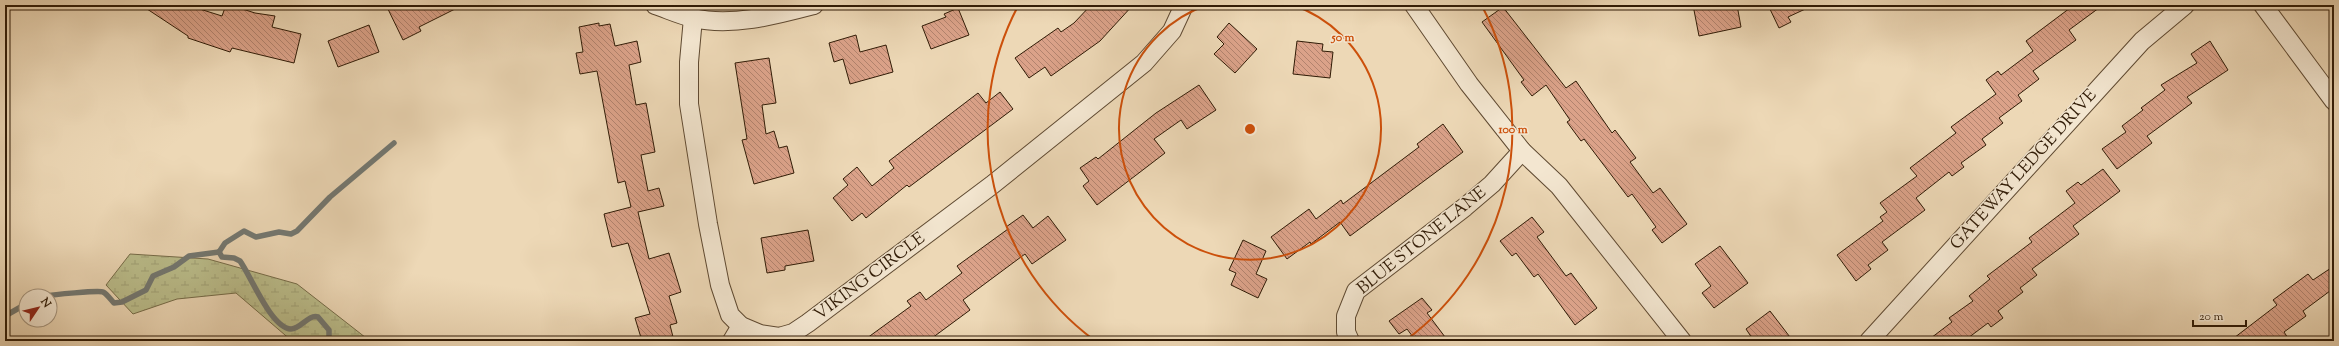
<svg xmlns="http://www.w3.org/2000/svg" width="2339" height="346" font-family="'Sorts Mill Goudy',serif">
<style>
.wetland{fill:url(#wetland-marsh);stroke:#766c49}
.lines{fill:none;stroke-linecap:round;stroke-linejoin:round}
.stream{stroke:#737872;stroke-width:5.5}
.building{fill:url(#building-back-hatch);stroke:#301b06}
.minor-casing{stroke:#5f4a32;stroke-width:20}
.minor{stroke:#f3e6d0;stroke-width:18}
.ring{fill:none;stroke:#cc500b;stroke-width:2}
.labels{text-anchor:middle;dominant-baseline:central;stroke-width:3;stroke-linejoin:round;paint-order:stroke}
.street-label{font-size:17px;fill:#301b06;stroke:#f3e6d0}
.centre{fill:#cc500b;stroke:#f3e6d0;stroke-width:2}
.ring-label{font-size:12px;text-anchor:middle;font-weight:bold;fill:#cc500b;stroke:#f3e6d0;stroke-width:3;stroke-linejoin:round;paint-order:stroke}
</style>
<defs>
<pattern id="wetland-marsh" width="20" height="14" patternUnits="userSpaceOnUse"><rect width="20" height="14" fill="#bbbe8c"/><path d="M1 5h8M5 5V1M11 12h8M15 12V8" fill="none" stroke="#a1a377"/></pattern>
<pattern id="building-back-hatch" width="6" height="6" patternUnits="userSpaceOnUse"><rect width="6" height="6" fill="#dba289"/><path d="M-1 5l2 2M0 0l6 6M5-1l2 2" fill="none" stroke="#b2836e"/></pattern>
</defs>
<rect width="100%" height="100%" fill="#edd8b6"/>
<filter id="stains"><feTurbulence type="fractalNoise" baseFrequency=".005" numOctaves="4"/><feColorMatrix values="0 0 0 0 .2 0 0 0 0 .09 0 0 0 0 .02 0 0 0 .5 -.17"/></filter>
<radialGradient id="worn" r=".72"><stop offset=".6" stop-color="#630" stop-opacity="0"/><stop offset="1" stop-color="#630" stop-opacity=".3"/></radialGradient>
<polygon class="wetland" points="130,254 208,259 297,284 370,341 292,341 236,293 177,299 133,314 106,285"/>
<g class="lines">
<g class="stream">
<polyline points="219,252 225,243 244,231 256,237 279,232 291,234 297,231 330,197 394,143"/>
<path d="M 219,252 L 222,257 L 234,258 L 240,261 C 251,276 271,328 291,329 C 301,329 308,314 318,317 L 329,330 L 329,341"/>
<path d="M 44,296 C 51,295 99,290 103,292 C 107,294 111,300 114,303 L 122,302 L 146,290 L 153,276 L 174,267 L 189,256 L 219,252"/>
<polyline points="5,316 26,304"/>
</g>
</g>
<g class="building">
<polygon points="141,5 187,5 222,16 226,5 230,5 255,13 275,16 272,27 301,34 294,63 232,48 230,52 188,38 188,36"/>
<polygon points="386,5 463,5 419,27 421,31 403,40"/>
<polygon points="1091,5 1133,5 1100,41 1051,76 1045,67 1029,78 1015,58 1058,28 1061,32 1074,23"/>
<polygon points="1693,5 1737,5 1741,27 1699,36"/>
<polygon points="1768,5 1814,5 1788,17 1791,22 1779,28"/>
<polygon points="2074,5 2103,5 2069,30 2076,40 2033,71 2039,79 2018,95 2022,101 1999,118 2003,123 1982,139 1986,145 1961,163 1964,167 1952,176 1949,172 1916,198 1925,210 1882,242 1888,250 1868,265 1871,269 1856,281 1837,255 1883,221 1880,217 1887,212 1880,203 1917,176 1910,168 1956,133 1951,127 1996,94 1986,80 1998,71 2001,75 2033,51 2026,41"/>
<polygon points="1503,7 1566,88 1576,81 1612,133 1615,130 1636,158 1630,162 1653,193 1660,188 1687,224 1662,243 1652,230 1656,227 1632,194 1628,197 1584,139 1581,141 1567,122 1570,120 1546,85 1532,96 1521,82 1524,80 1482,22"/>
<polygon points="958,8 969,35 931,49 922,26 946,17 944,14"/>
<polygon points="599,23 599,26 610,24 615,46 637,41 641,62 629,65 636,105 646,103 655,152 641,155 648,191 659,188 664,206 638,212 649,259 669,253 681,292 669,296 677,323 670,325 674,341 642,341 635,318 650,314 628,243 612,247 604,214 631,207 625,181 618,183 597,71 580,74 576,53 583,52 579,27"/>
<polygon points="1229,23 1257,49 1235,73 1214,54 1224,44 1217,37"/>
<polygon points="369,25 379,52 338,67 328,41"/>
<polygon points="856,35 860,52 886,45 893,72 850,84 843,59 834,62 829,43"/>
<polygon points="1297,41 1323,44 1322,51 1333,52 1330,78 1293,74"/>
<polygon points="2210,41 2228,70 2187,97 2192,103 2147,136 2152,143 2117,169 2102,149 2126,132 2122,126 2143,110 2141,108 2165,90 2161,85 2197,63 2191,54"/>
<polygon points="769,58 776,103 762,105 766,134 774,131 779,148 787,146 794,173 754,184 742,140 747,139 735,63"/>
<polygon points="1199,85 1216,110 1187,129 1181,120 1154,139 1165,153 1097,205 1083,186 1089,181 1080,168 1096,157 1098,159 1156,113"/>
<polygon points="1000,92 1013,109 909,187 907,185 866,218 862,213 852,221 833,198 848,185 843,179 857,167 872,186 894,168 889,161 978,93 986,103"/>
<polygon points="1443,124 1463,152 1350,236 1340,222 1311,244 1310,242 1287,259 1271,237 1309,209 1316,219 1341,200 1343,204 1419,147 1417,144"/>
<polygon points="2103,169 2120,191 2073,226 2079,234 2032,269 2037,275 2020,288 2023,292 1998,311 2003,318 1991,327 1988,323 1964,341 1927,341 1952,322 1949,318 1973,301 1969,296 1990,279 1987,276 2032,242 2029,238 2075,203 2066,191 2078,182 2081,185"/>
<polygon points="1023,215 1033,228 1048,216 1066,240 1032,264 1025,254 963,300 970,310 928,341 863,341 911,306 907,301 920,292 926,300 962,273 957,266 1008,229 1006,227"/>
<polygon points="1532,217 1544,232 1537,237 1566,276 1571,273 1597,308 1575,325 1538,274 1534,277 1516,253 1512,256 1500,241"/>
<polygon points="808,230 814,261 785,266 785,270 767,273 761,238"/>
<polygon points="1243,240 1266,251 1256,274 1267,279 1258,298 1231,285 1236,273 1229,270"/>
<polygon points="1720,246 1748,283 1714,308 1702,293 1711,286 1695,264"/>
<polygon points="2334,266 2334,288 2303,311 2306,316 2284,332 2290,341 2230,341 2277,305 2273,300 2308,274 2313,280"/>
<polygon points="1422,298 1432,310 1427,313 1448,341 1416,341 1407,329 1399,334 1389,321"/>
<polygon points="1770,311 1793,341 1754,341 1746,329"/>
</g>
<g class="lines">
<g class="minor-casing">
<g id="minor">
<path d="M 655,5 C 667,9 680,15 693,18 C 732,27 776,15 814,5"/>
<polyline points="1414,5 1469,84 1522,151 1559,186 1682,341"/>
<polyline points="2263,5 2334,101"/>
<polyline points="693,18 689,62 689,104 708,224 720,285 730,315 741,326 760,334 779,337 793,333 808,323 992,185 1144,63 1172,31 1184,5"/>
<polyline points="732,341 741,326"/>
<polyline points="1350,341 1346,332 1346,316 1356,291 1465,207 1492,184 1522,151"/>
<polyline points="1869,341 2142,41 2185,5"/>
</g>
</g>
<use href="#minor" class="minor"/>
</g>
<g class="ring">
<path d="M1293 5A131 131 0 1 1 1207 5"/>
<path d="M1094 340A263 263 0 0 1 1018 6M1482 6A263 263 0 0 1 1406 340"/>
</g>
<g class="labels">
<g class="street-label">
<text transform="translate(2024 170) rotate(-48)">GATEWAY LEDGE DRIVE</text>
<text transform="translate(1422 241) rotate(-39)">BLUE STONE LANE</text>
<text transform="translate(870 277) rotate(-37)">VIKING CIRCLE</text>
</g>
</g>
<circle cx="1250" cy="129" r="6" class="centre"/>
<g class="ring-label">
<text x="1343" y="41">50 m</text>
<text x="1513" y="133">100 m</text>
</g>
<rect width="2339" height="346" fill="none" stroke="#edd8b6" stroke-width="20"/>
<rect x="6" y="6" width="2327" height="334" fill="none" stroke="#301b06" stroke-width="2"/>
<rect x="10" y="10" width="2319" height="326" fill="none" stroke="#301b06"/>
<g transform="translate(38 308) rotate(55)"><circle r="19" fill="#f3e6d0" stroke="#a5957f"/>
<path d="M0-3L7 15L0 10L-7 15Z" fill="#8f2418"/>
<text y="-6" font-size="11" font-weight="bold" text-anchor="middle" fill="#301b06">N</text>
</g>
<path d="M2193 320v6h53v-6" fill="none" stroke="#301b06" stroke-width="2"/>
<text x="2199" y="320" font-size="12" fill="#301b06" stroke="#f3e6d0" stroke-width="3" paint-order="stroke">20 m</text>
<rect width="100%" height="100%" filter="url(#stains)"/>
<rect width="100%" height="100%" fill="url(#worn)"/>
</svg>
